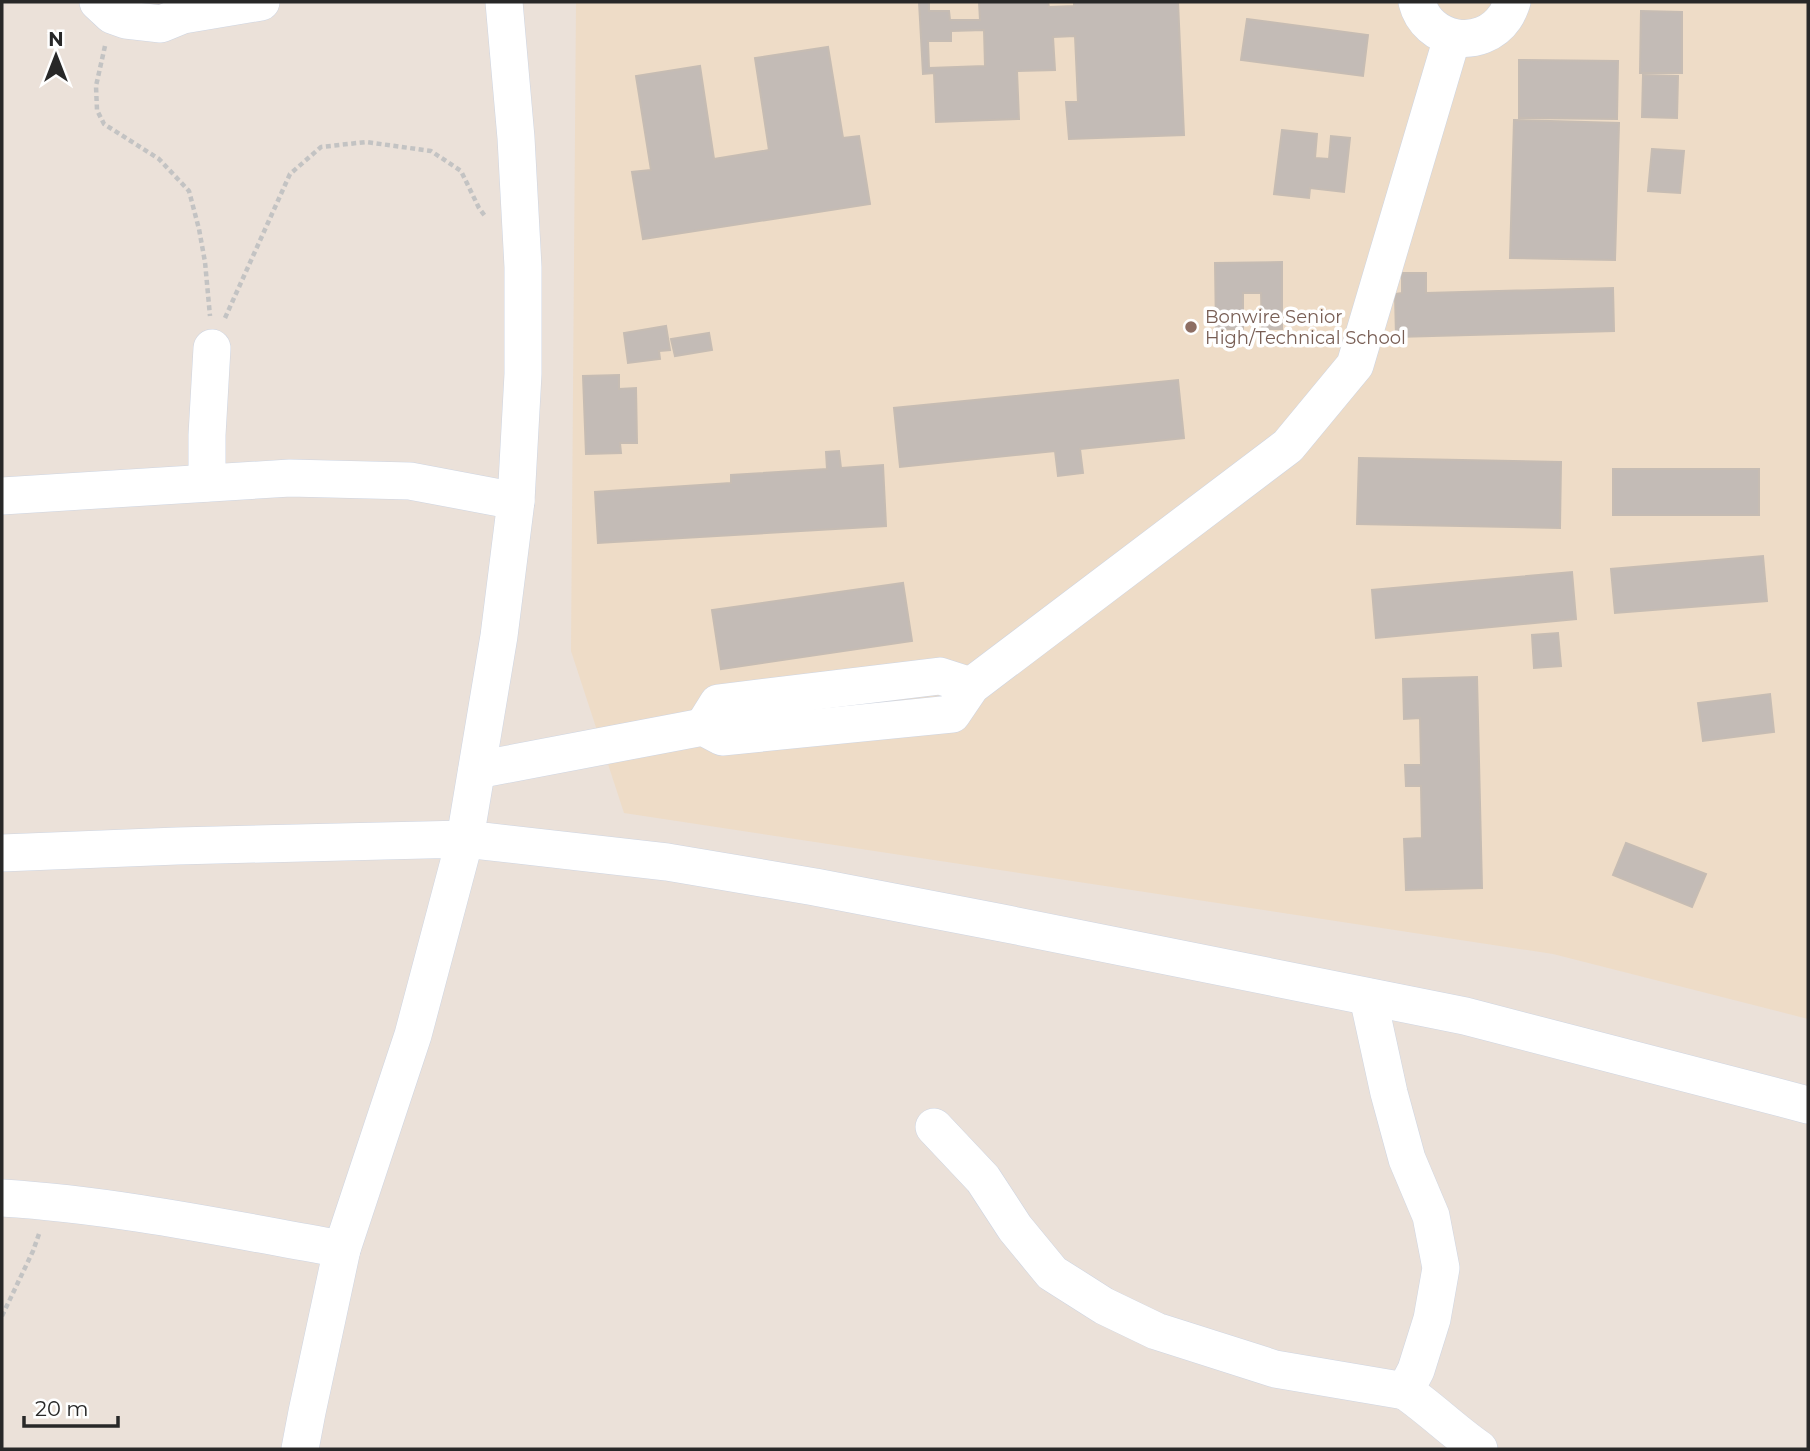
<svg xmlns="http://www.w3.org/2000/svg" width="1810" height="1451" font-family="Montserrat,sans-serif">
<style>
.education{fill:#eedcc7}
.building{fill:#c3bbb6;stroke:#c6bcb3;stroke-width:2;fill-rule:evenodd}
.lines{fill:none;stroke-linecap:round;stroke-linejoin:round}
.minor-casing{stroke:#ced5e2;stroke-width:38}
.path{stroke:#c3c3c3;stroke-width:4.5;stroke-dasharray:5 3.5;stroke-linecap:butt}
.minor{stroke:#fff;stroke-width:37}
.education-dot{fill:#8d6e63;stroke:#fff;stroke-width:2.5}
.labels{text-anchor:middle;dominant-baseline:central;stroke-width:7;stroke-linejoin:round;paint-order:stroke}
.education-label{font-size:18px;fill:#785e54;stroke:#fff;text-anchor:start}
</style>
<rect width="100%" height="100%" fill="#ebe1d9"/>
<polygon class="education" points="576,2 1808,2 1808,1019 1553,954 624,813 571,651"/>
<g class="building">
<path d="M 919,2 L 929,2 L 929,11 L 949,11 L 950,20 L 980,20 L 979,2 L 1048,2 L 1049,7 L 1074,6 L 1074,2 L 1178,2 L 1184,135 L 1069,139 L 1066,102 L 1078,102 L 1075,36 L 1053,37 L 1055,70 L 1017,71 L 1019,119 L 936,122 L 934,73 L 923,74 ZM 984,30 L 985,66 L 929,68 L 928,41 L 951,41 L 951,31 Z"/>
<polygon points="1641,11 1682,12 1682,73 1640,73"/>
<polygon points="1247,19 1368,35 1363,76 1241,60"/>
<polygon points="828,47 843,138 859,136 870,204 643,239 632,172 651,170 636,76 700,66 714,159 769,150 755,58"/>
<polygon points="1519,60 1618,61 1617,119 1519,118"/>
<polygon points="1643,75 1678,76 1677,118 1642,117"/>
<polygon points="1514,120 1619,123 1615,260 1510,258"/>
<polygon points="1282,130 1317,134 1315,158 1329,159 1331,136 1350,138 1344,192 1310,188 1309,198 1274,194"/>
<polygon points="1652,149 1684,151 1680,193 1648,191"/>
<polygon points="1282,262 1282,329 1262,329 1261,293 1243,293 1243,329 1216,329 1215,263"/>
<polygon points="1402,273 1426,273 1426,293 1613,288 1614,331 1396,337 1395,294 1402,293"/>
<polygon points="666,326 670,350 659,351 660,359 628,363 624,333"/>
<polygon points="709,333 712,350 675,356 671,339"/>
<polygon points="619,375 619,389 636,388 637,443 620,443 621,453 586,454 583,376"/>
<polygon points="1178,380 1184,438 1080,449 1083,473 1058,476 1055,451 900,467 894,408"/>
<polygon points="839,451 841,468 883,465 886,526 598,543 595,492 731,483 731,475 827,469 826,452"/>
<polygon points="1359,458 1561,462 1560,528 1357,524"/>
<rect x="1613" y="469" width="146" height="46"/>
<polygon points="1763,556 1767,601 1615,613 1611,569"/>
<polygon points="1572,572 1576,619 1376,638 1372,590"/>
<polygon points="903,583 912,641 721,669 712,610"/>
<polygon points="1558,633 1561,666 1534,668 1532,635"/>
<polygon points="1477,677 1482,888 1406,890 1404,839 1422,838 1421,786 1406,786 1405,765 1421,765 1420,718 1404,719 1403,679"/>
<polygon points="1770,694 1774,732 1703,741 1698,703"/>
<polygon points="1626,843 1706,874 1692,907 1613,875"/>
</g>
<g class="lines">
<g class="minor-casing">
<g id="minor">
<polyline points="98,2 112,15 126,20 161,24 183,15 261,2"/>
<polyline points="504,2 516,138 523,267 523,374 516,501 499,636 465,839 667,862 815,887 1002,923 1465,1016 1808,1105"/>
<path d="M 1417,2 C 1427,42 1481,52 1505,17 C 1508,13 1510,7 1512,2"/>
<polyline points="207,483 207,435 212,348"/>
<polyline points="2,496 290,478 410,481 516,501"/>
<polyline points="703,727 718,703 940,676 971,686"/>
<polyline points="477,770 703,727 722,737 952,714 971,686 1288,446 1355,365 1452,38"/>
<polyline points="2,853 177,846 465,839 413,1035 342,1249 307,1412 300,1449"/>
<path d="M 1368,997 L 1389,1093 L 1407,1159 L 1431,1216 L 1441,1268 L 1432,1319 L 1416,1370 L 1405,1391 C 1431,1409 1453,1431 1479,1449"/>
<polyline points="934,1127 983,1179 1015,1228 1052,1273 1104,1306 1156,1331 1275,1369 1405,1391"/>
<path d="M 2,1198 C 116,1205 229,1229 342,1249"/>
</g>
</g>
<g class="path">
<polyline points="105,46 96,86 97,110 104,124 159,159 189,191 199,229 205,262 210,316"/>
<polyline points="225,318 290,174 321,147 366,142 431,151 461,171 479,208 485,216"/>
<polyline points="2,1316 33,1251 39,1234"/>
</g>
<use href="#minor" class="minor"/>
</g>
<circle class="education-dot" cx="1191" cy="327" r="7"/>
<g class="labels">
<g class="education-label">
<text x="1205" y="317">Bonwire Senior<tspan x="1205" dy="21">High/Technical School</tspan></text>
</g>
</g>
<rect width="1810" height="1451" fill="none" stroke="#282828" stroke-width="7"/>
<g transform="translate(56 56)" stroke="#ffffff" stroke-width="5" paint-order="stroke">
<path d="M0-5L12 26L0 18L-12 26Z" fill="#282828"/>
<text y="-10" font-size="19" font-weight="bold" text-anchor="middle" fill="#282828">N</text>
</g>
<path d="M24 1416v10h94v-10" fill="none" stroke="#282828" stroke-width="3.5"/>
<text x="35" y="1416" font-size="21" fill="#282828" stroke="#ffffff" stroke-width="5" paint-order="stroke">20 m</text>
</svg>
